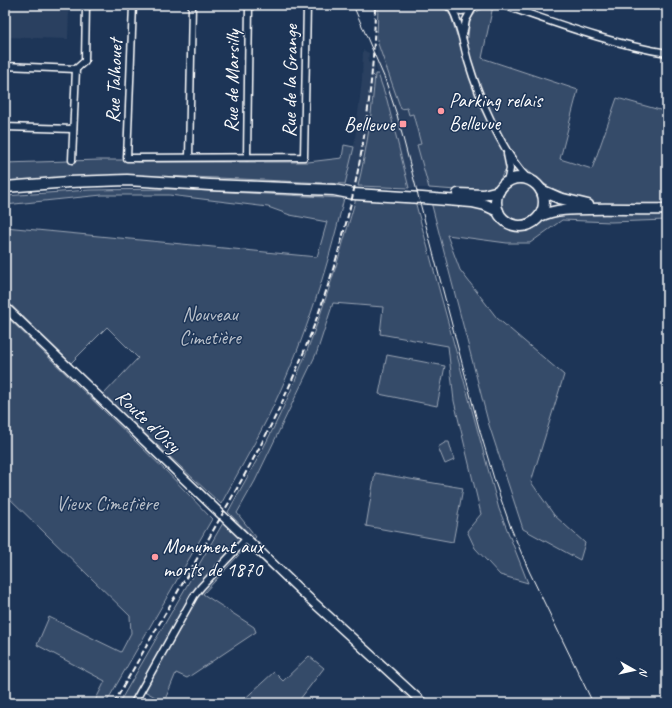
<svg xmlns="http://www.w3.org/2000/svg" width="672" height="708" font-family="Caveat,sans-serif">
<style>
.built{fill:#2a4161}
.green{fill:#364b69;stroke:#9aa5b4}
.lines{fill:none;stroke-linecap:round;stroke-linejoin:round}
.minor-casing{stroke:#fff;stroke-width:9}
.tertiary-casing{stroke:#fff;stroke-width:11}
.primary-casing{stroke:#fff;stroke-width:13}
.minor{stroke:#1d3557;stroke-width:6}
.tertiary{stroke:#1d3557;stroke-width:8}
.primary{stroke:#1d3557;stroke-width:10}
.tram{stroke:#fff;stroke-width:1}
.rail{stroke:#fff;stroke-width:2;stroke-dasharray:6 3;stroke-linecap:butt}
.poi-dot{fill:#ff9aa2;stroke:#1d3557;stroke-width:1.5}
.labels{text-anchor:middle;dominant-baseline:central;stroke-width:3;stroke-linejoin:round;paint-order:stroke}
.street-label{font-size:20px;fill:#fff;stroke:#1d3557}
.poi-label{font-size:20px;fill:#fff;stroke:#1d3557;text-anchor:start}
.park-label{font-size:20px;fill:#b9c0ca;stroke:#1d3557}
</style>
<rect width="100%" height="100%" fill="#1d3557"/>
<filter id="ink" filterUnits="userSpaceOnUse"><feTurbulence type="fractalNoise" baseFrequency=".025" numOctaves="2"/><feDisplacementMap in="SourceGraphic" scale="8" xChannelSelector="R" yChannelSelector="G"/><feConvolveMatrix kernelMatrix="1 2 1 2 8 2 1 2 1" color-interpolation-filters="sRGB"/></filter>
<g filter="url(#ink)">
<g class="built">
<polygon points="5,5 48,5 49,8 69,9 68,39 5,37"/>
<polygon points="377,41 393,81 401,109 407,108 413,114 421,144 417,145 429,188 409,188 387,100 376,68"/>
<polygon points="363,50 369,53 368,62 375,66 373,109 369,138 358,186 345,184 354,147 362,80"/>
</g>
<g class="green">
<path d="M 378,5 L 442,5 L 451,16 L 457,36 L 468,38 C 469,33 468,27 470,22 C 473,11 484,7 493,6 L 482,58 L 578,90 L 560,159 L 592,169 L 617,98 L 667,112 L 667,220 L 611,222 L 562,220 L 530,243 L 507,243 L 447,235 L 460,270 L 497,318 L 564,375 L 531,482 L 554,515 L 585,543 L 580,560 L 523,529 L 489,425 L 431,202 L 489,209 C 501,225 515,240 536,227 C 542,223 547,217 554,215 C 559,213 565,214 570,213 L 570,195 L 550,188 L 527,170 L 504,172 L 496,187 L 484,192 L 429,188 L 417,145 L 421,144 L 413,114 L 409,115 L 407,108 L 401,109 L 377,41 Z"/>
<path d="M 375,74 L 378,74 L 387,100 L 409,188 L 358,186 C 367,148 372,113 375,74 Z"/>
<path d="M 344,145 L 354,147 L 345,184 C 232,179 118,170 5,182 L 5,163 L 100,160 L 123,160 L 138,162 L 308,162 L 342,158 Z"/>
<circle cx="520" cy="202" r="19"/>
<path d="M 171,189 L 344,198 C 326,275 301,351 266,421 C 252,449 236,476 221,504 L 103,395 L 138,358 L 107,327 L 71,363 L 5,299 L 5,227 L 317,257 L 327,222 L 290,215 L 268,207 L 169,195 L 102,195 L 5,205 L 5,196 L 89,190 Z"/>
<path d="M 356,198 L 415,201 L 499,509 L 528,583 L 500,575 L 475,548 L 467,531 L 481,514 L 454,401 L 448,346 L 380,334 L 383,307 L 333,303 L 317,352 L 255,481 L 237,513 L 256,537 L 254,539 L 228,512 C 243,484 260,456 274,427 C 310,354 334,276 356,198 Z"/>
<polygon points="5,315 167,472 212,519 106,703 94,703 105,681 37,645 49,617 121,652 131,633 130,616 5,494"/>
<polygon points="387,355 445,366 437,406 379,394"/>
<polygon points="446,442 449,442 454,460 445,464 438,447"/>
<polygon points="375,473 463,488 453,542 366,526"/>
<polygon points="223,523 248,545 203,594 254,627 256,632 187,678 176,673 164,702 139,688 131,703 119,703"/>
<polygon points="309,656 324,668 297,703 240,703 274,672 283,681"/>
</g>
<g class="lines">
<g class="minor-casing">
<g id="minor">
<polyline points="133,5 127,158 304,157 307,5"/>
<path d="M 447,5 C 456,13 467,13 476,5"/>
<path d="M 503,5 C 556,23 611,44 667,53"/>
<path d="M 452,9 C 461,25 463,44 468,61 C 478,95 503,155 529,180"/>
<polyline points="463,35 466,20 472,9"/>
<polyline points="5,66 76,69"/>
<polyline points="5,127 73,129"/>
<polyline points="189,157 192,5"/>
<polyline points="247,157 249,5"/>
<polyline points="72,160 76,69 85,61 86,5"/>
<polyline points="507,183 510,169 507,154"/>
<polyline points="134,703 194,596 201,587 247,538"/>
</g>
</g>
<g class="tertiary-casing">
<polyline id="tertiary" points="5,307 300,590 423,703"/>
</g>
<g class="primary-casing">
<g id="primary">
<circle cx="520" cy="202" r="24"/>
<polyline points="5,187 69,182 127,180 210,185 334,190 354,194 422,198 472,202 485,205 498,211"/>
<polyline points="541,190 559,198 588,205"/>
<polyline points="458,194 483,195 499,191"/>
<path d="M 540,216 C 556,209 572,209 589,209 C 615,208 641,210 667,209"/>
</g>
</g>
<use href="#minor" class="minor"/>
<use href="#tertiary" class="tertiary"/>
<use href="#primary" class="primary"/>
<polyline class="tram" points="353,5 385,79 397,115 479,428 495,482 511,528 529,571 593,703"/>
<path class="rail" d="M 114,703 C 144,650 174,598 205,545 C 229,502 254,460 276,415 C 337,288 374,146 375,5"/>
</g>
</g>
<g class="poi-dot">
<circle cx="441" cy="111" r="4"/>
<rect x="399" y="120" width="8" height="8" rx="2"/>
<circle cx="155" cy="557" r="4"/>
</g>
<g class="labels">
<g class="street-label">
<text transform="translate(114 81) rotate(-88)">Rue Talhouet</text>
<text transform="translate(232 81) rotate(-89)">Rue de Marsilly</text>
<text transform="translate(290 81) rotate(-89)">Rue de la Grange</text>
<text transform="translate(148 421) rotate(44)">Route d'Oisy</text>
</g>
<g class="poi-label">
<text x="449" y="100">Parking relais<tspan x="449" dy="23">Bellevue</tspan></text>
<text x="395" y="124" text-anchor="end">Bellevue</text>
<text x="163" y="546">Monument aux<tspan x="163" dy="23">morts de 1870</tspan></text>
</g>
<g class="park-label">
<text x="210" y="314">Nouveau<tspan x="210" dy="23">Cimetière</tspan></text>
<text x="107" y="503">Vieux Cimetière</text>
</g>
</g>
<rect width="672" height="708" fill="none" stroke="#1d3557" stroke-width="20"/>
<rect x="10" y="10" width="652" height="688" fill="none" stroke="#fff" stroke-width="1.5" filter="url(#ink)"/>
<g transform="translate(634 670) rotate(98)" stroke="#1d3557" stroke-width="3" paint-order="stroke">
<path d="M0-3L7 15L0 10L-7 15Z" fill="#ffffff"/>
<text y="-6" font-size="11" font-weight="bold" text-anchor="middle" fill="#ffffff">N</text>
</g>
</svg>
